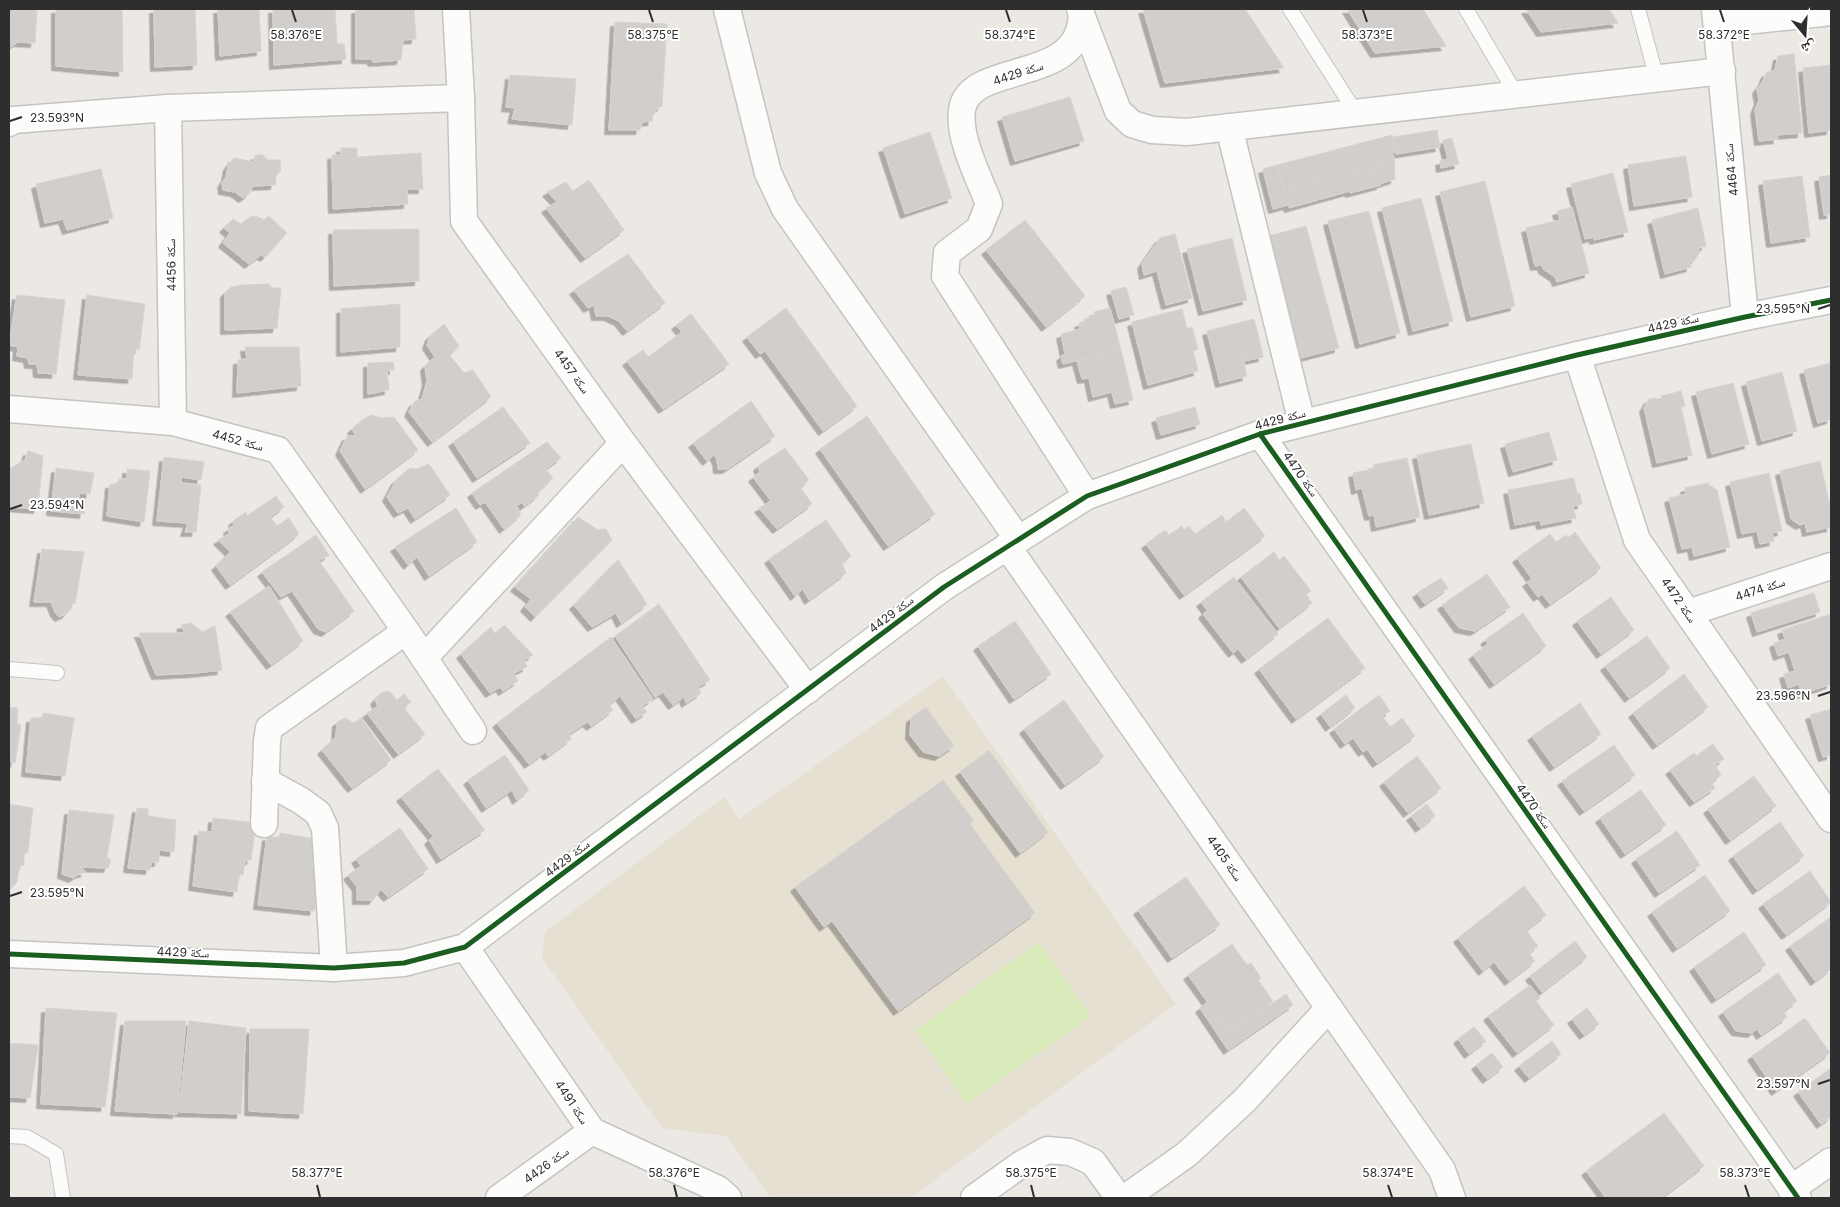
<svg xmlns="http://www.w3.org/2000/svg" width="1840" height="1207" font-family="Inter,'Noto Naskh Arabic',sans-serif">
<style>
.education{fill:#e6e0d3}
.pitch{fill:#d9eabb}
.building{fill:#d1cecb;stroke:#d7d4d0;filter:url(#shadow)}
.lines{fill:none;stroke-linecap:round;stroke-linejoin:round}
.service-casing{stroke:#c5c4c5;stroke-width:16}
.minor-casing{stroke:#c5c4c5;stroke-width:29}
.service{stroke:#fcfcfb;stroke-width:14}
.minor{stroke:#fcfcfb;stroke-width:26}
.cycleway-casing{stroke:#fff;stroke-width:8}
.cycleway{stroke:#1b5e20;stroke-width:5}
.ticks{fill:none;stroke:#2e2e2e;stroke-width:2}
.labels{text-anchor:middle;dominant-baseline:central;stroke-width:4;stroke-linejoin:round;paint-order:stroke}
.street-label{font-size:12px;fill:#2e2e2e;stroke:#fff}
.ticks-label{font-size:12px;text-anchor:middle;fill:#2e2e2e;stroke:#fff;stroke-width:4;stroke-linejoin:round;paint-order:stroke}
</style>
<defs>
<filter id="shadow"><feDropShadow dx="-4.5" dy="4.5" stdDeviation="0" flood-color="#0004"/></filter>
</defs>
<rect width="100%" height="100%" fill="#ece8e4"/>
<polygon class="education" points="943,676 1176,1004 910,1198 771,1198 726,1136 662,1128 542,958 545,932 724,797 739,819"/>
<polygon class="pitch" points="1039,942 1091,1016 967,1104 915,1030"/>
<g class="building">
<polygon points="9,9 37,9 35,43 18,42 9,48"/>
<polygon points="56,9 122,9 123,72 56,66"/>
<polygon points="154,9 195,9 197,65 155,67"/>
<polygon points="218,9 259,9 261,51 220,56"/>
<polygon points="273,9 335,9 337,44 344,44 346,59 274,65"/>
<polygon points="356,9 414,9 416,39 403,40 401,60 373,62 371,59 356,59"/>
<polygon points="1143,9 1245,9 1284,68 1165,83"/>
<polygon points="1347,9 1423,9 1446,46 1375,53"/>
<polygon points="1526,9 1609,9 1618,23 1541,32"/>
<polygon points="615,22 667,24 662,106 654,111 652,121 642,122 640,130 609,130"/>
<polygon points="1794,54 1802,133 1777,135 1778,139 1759,141 1755,110 1759,100 1757,89 1763,81 1766,73 1775,70 1778,56"/>
<polygon points="1831,65 1831,130 1809,133 1803,68"/>
<polygon points="510,75 576,79 572,125 512,119 515,108 506,107"/>
<polygon points="1070,97 1084,141 1015,161 1002,117"/>
<polygon points="1437,130 1440,147 1396,154 1393,137"/>
<polygon points="930,132 952,198 905,214 883,148"/>
<polygon points="1392,135 1395,152 1392,153 1394,157 1378,163 1380,170 1371,173 1369,166 1354,170 1356,176 1347,178 1344,169 1317,177 1319,185 1310,187 1309,181 1292,186 1293,191 1285,193 1277,165"/>
<polygon points="1452,138 1459,164 1441,168 1440,161 1448,159 1443,140"/>
<polygon points="341,148 357,148 357,157 421,153 423,189 407,189 408,204 333,209 332,155 341,155"/>
<polygon points="262,154 268,160 280,160 281,170 276,176 275,185 253,186 249,194 243,198 235,192 223,190 222,183 226,177 228,166 234,158 254,162 255,156"/>
<polygon points="1686,156 1692,197 1634,206 1628,165"/>
<polygon points="1394,157 1395,179 1380,184 1381,185 1350,193 1350,191 1289,208 1288,205 1273,209 1263,169 1277,165 1285,193 1293,191 1292,186 1309,181 1310,187 1319,185 1317,177 1344,169 1347,178 1356,176 1354,170 1369,166 1371,173 1380,170 1378,163"/>
<polygon points="101,169 113,218 67,230 63,219 45,223 36,184"/>
<polygon points="1613,173 1628,232 1594,240 1594,237 1585,239 1571,184"/>
<polygon points="1831,175 1831,214 1824,215 1819,177"/>
<polygon points="1802,176 1810,237 1771,243 1763,181"/>
<polygon points="589,180 624,230 585,258 546,208 557,202 547,192 566,182 573,191"/>
<polygon points="1485,181 1515,306 1471,317 1440,192"/>
<polygon points="1421,198 1453,321 1413,331 1382,208"/>
<polygon points="1572,207 1589,273 1557,282 1555,277 1543,269 1542,265 1535,266 1526,228 1560,220 1557,211"/>
<polygon points="1698,208 1706,246 1698,248 1700,252 1694,261 1689,262 1691,267 1665,274 1652,220"/>
<polygon points="1369,211 1400,333 1360,344 1328,221"/>
<polygon points="256,216 264,220 269,216 287,233 265,257 261,255 249,264 223,243 230,233 224,228 233,219 241,224 250,217"/>
<polygon points="1025,220 1085,296 1046,327 986,250"/>
<polygon points="1306,226 1339,348 1301,358 1269,236"/>
<polygon points="419,229 419,281 334,286 333,230"/>
<polygon points="1175,234 1192,298 1166,305 1157,271 1144,275 1142,264 1160,238"/>
<polygon points="1232,238 1247,300 1203,311 1187,249"/>
<polygon points="628,254 665,303 627,331 619,321 608,316 596,316 594,305 588,308 574,290"/>
<polygon points="269,284 272,288 281,288 277,328 225,330 225,293 231,287 243,285"/>
<polygon points="1126,287 1134,315 1119,319 1111,291"/>
<polygon points="17,295 65,300 56,374 38,373 37,364 29,364 28,358 17,356 18,347 9,345"/>
<polygon points="87,295 145,304 139,350 134,348 132,379 78,375"/>
<polygon points="400,304 400,347 341,352 341,309"/>
<polygon points="786,308 857,406 823,431 765,351 760,354 747,337"/>
<polygon points="1110,308 1121,350 1063,364 1061,356 1065,354 1061,334 1080,329 1079,323 1085,321 1084,319 1095,316 1094,312"/>
<polygon points="1182,309 1187,329 1192,327 1198,349 1193,351 1198,371 1148,385 1132,322"/>
<polygon points="691,314 729,364 663,409 627,361 643,350 648,357 682,332 676,325"/>
<polygon points="1254,319 1259,338 1239,343 1247,376 1220,383 1207,331"/>
<polygon points="444,324 459,346 450,356 464,373 473,370 491,397 432,442 409,412 414,402 422,399 427,381 425,366 435,357 427,345 430,336"/>
<polygon points="1259,338 1263,357 1244,361 1239,343"/>
<polygon points="245,347 299,347 301,386 237,393 238,360 247,359"/>
<polygon points="1121,350 1133,400 1115,404 1112,392 1093,397 1089,378 1082,379 1077,361"/>
<polygon points="393,362 394,370 387,370 389,390 368,394 368,363"/>
<polygon points="1831,363 1831,419 1818,423 1804,370"/>
<polygon points="1782,372 1797,431 1762,441 1746,382"/>
<polygon points="1733,383 1749,444 1712,454 1696,392"/>
<polygon points="1681,391 1685,406 1681,407 1692,455 1657,463 1644,408 1649,399 1656,398 1663,403 1661,396"/>
<polygon points="751,401 775,436 727,469 718,469 717,460 714,455 707,461 693,443"/>
<polygon points="503,407 530,443 477,478 453,442"/>
<polygon points="1195,407 1200,424 1161,435 1156,418"/>
<polygon points="372,415 382,418 394,417 418,450 365,489 340,451 347,436 356,436 352,429 362,420"/>
<polygon points="867,416 935,514 888,546 820,449"/>
<polygon points="1549,432 1557,460 1513,472 1505,444"/>
<polygon points="547,442 561,458 545,469 553,478 537,493 539,495 524,506 523,502 516,506 521,515 504,529 485,502 480,505 472,493"/>
<polygon points="1471,444 1484,503 1429,515 1417,455"/>
<polygon points="785,448 809,480 800,487 812,504 777,529 759,508 771,501 753,477 760,472 758,466"/>
<polygon points="28,451 43,456 38,509 9,507 9,469 25,460"/>
<polygon points="164,457 204,462 201,480 181,477 181,483 201,485 196,532 185,532 188,523 157,521"/>
<polygon points="1407,458 1420,517 1376,527 1374,515 1369,516 1362,488 1356,490 1353,473 1374,469 1373,465"/>
<polygon points="1820,461 1831,511 1831,527 1807,532 1805,523 1800,525 1791,519 1780,471"/>
<polygon points="429,464 450,495 415,519 408,508 398,513 387,497 396,480 410,468 417,469"/>
<polygon points="56,468 94,473 90,494 79,493 79,500 86,501 84,514 51,511"/>
<polygon points="127,469 150,471 144,522 107,516 110,484 117,484 119,479 127,479"/>
<polygon points="1769,473 1782,531 1772,533 1774,541 1760,544 1757,531 1742,534 1730,482"/>
<polygon points="1574,478 1577,493 1580,493 1582,504 1573,506 1576,518 1541,525 1540,520 1515,525 1508,490"/>
<polygon points="1708,483 1709,485 1717,490 1730,547 1694,556 1692,547 1682,549 1669,498 1686,494 1685,488"/>
<polygon points="276,496 284,507 270,517 277,526 289,518 299,534 230,585 216,566 230,552 218,540 229,534 228,529 234,525 233,521 246,512 247,516"/>
<polygon points="456,508 477,542 429,576 417,557 408,565 395,547"/>
<polygon points="1244,508 1265,536 1184,595 1146,544 1165,530 1169,535 1182,526 1184,530 1189,526 1195,534 1222,515 1226,522"/>
<polygon points="578,517 598,530 606,529 612,540 535,617 525,607 531,599 515,587"/>
<polygon points="826,520 851,556 842,564 846,573 809,600 803,589 795,596 769,559"/>
<polygon points="1575,532 1601,568 1550,604 1542,594 1538,597 1527,582 1532,579 1517,558 1550,534 1556,542 1566,535 1568,538"/>
<polygon points="316,535 329,555 319,561 354,611 326,632 318,629 292,591 281,597 262,572"/>
<polygon points="42,549 84,552 75,603 72,604 71,609 66,614 59,617 55,612 51,602 34,602"/>
<polygon points="1274,552 1279,560 1284,556 1311,591 1306,594 1312,603 1279,628 1241,577"/>
<polygon points="618,560 647,604 621,623 616,613 592,627 574,605"/>
<polygon points="1487,574 1510,607 1475,631 1459,628 1442,605"/>
<polygon points="1234,577 1278,634 1246,659 1238,649 1233,653 1203,614 1207,610 1201,602"/>
<polygon points="1441,578 1448,588 1425,604 1417,593"/>
<polygon points="269,586 303,641 271,665 230,612"/>
<polygon points="1814,593 1820,612 1757,632 1751,613"/>
<polygon points="1611,597 1634,630 1601,654 1577,621"/>
<polygon points="659,604 710,680 698,687 701,693 686,703 684,697 673,705 663,692 655,697 615,636"/>
<polygon points="1523,613 1546,646 1494,684 1473,655 1488,644 1485,640"/>
<polygon points="1831,614 1831,684 1802,694 1799,684 1788,688 1784,674 1795,671 1789,652 1778,656 1774,643 1785,639 1782,630"/>
<polygon points="1328,618 1365,668 1296,719 1259,669"/>
<polygon points="1015,621 1051,674 1014,699 978,646"/>
<polygon points="191,623 202,632 215,626 222,670 195,673 156,675 139,633 185,633 181,625"/>
<polygon points="504,625 533,655 524,660 527,667 514,673 518,681 503,691 500,687 490,693 461,654 491,627 495,634"/>
<polygon points="1647,636 1670,668 1629,698 1605,666"/>
<polygon points="611,637 653,699 642,706 647,712 636,719 620,696 609,705 613,710 591,726 587,722 569,734 571,739 548,756 545,752 529,764 497,723"/>
<polygon points="1684,674 1708,707 1657,745 1633,713"/>
<polygon points="389,691 397,700 404,694 411,702 404,708 425,734 398,754 367,713 378,706 375,700 381,693"/>
<polygon points="1346,695 1355,708 1330,727 1321,714"/>
<polygon points="1379,695 1390,711 1382,716 1390,727 1402,718 1415,736 1377,763 1367,749 1363,752 1353,738 1345,744 1334,729"/>
<polygon points="1064,700 1104,757 1065,785 1024,729"/>
<polygon points="1580,703 1601,734 1554,767 1532,736"/>
<polygon points="9,707 18,708 17,724 21,725 15,763 9,762"/>
<polygon points="926,707 954,746 939,756 923,752 910,735 911,718"/>
<polygon points="1831,709 1831,755 1823,757 1810,715"/>
<polygon points="44,713 74,718 65,776 26,772 31,718 41,718"/>
<polygon points="345,718 354,723 361,718 391,760 352,788 322,750 336,737 337,722"/>
<polygon points="1713,744 1724,759 1715,765 1721,775 1711,783 1715,788 1694,802 1670,770 1694,753 1696,756"/>
<polygon points="1614,745 1635,775 1584,811 1562,781"/>
<polygon points="989,750 1048,832 1020,853 960,772"/>
<polygon points="505,755 529,790 517,800 512,790 486,808 468,780"/>
<polygon points="1417,756 1441,788 1408,813 1384,782"/>
<polygon points="438,769 485,830 441,859 429,840 433,836 401,797"/>
<polygon points="1754,776 1776,806 1730,840 1708,809"/>
<polygon points="943,780 974,821 970,824 1035,913 898,1011 832,921 824,927 795,887"/>
<polygon points="1641,790 1666,825 1625,854 1600,818"/>
<polygon points="9,804 33,808 28,852 24,854 24,865 19,866 17,882 12,887 9,887"/>
<polygon points="1427,804 1435,816 1420,828 1411,816"/>
<polygon points="137,808 148,809 148,816 176,820 174,852 159,850 159,862 151,862 150,870 128,868"/>
<polygon points="69,810 114,815 107,857 111,860 108,868 80,867 86,872 79,874 73,878 62,874"/>
<polygon points="213,818 256,823 251,860 245,860 243,875 239,875 237,892 193,886 199,831 212,832"/>
<polygon points="1780,822 1804,856 1757,890 1733,856"/>
<polygon points="400,828 428,869 388,897 381,889 373,900 357,900 357,887 348,875 361,866 356,859"/>
<polygon points="1677,831 1700,865 1659,893 1636,859"/>
<polygon points="280,833 316,839 312,865 319,867 315,884 319,886 314,911 258,905 267,836 279,838"/>
<polygon points="1810,871 1831,902 1786,935 1763,904"/>
<polygon points="1705,875 1730,911 1677,948 1652,912"/>
<polygon points="1186,877 1220,925 1172,958 1138,910"/>
<polygon points="1524,886 1546,915 1526,930 1538,946 1529,953 1535,961 1509,981 1494,962 1483,971 1458,938"/>
<polygon points="1831,917 1831,969 1815,981 1790,946"/>
<polygon points="1744,932 1766,965 1716,999 1694,967"/>
<polygon points="1575,941 1587,957 1542,992 1530,976"/>
<polygon points="1232,944 1247,965 1251,963 1261,978 1258,980 1273,1001 1229,1032 1188,975"/>
<polygon points="1778,973 1797,1001 1783,1011 1787,1017 1761,1035 1757,1029 1752,1033 1736,1031 1723,1012"/>
<polygon points="1530,985 1540,998 1536,1001 1554,1025 1517,1053 1488,1016"/>
<polygon points="1286,994 1293,1005 1228,1050 1200,1008 1208,1002 1229,1033"/>
<polygon points="46,1008 117,1013 105,1107 41,1104"/>
<polygon points="1587,1008 1599,1024 1584,1035 1572,1019"/>
<polygon points="1805,1018 1830,1053 1776,1091 1752,1056"/>
<polygon points="125,1021 186,1021 177,1114 115,1111"/>
<polygon points="189,1021 246,1028 241,1114 179,1112"/>
<polygon points="1474,1027 1486,1041 1469,1054 1458,1039"/>
<polygon points="250,1029 309,1029 303,1114 249,1111"/>
<polygon points="1552,1041 1561,1054 1529,1078 1519,1066"/>
<polygon points="9,1043 38,1045 30,1098 9,1097"/>
<polygon points="1492,1053 1503,1067 1487,1079 1476,1065"/>
<polygon points="1831,1068 1831,1117 1821,1124 1798,1092"/>
<polygon points="1664,1113 1704,1166 1661,1198 1606,1198 1586,1171"/>
</g>
<g class="lines">
<g class="service-casing">
<g id="service">
<polyline points="1290,9 1356,113"/>
<polyline points="1466,9 1516,94"/>
<polyline points="1638,9 1657,79"/>
<polyline points="9,669 57,673"/>
<polyline points="9,1136 27,1137 56,1154 63,1198"/>
</g>
</g>
<g class="minor-casing">
<g id="minor">
<polyline points="456,9 461,98 464,221 623,443 808,690"/>
<polyline points="727,9 768,173 785,209 1018,539"/>
<path d="M 1080,9 C 1083,18 1081,23 1079,31 C 1064,82 968,64 962,110 C 958,139 979,177 989,204 L 979,229 L 947,253 L 945,276 L 1087,496"/>
<polyline points="1715,9 1745,317"/>
<polyline points="1082,17 1118,111 1132,124 1152,130 1187,132 1722,71"/>
<polyline points="1717,24 1831,12"/>
<polyline points="168,108 173,422"/>
<polyline points="9,123 13,120 168,108 461,98"/>
<polyline points="1229,127 1302,423"/>
<polyline points="1577,355 1637,540 1831,819"/>
<polyline points="9,409 173,422 278,450 406,631 473,731"/>
<polyline points="1260,434 1798,1198"/>
<polyline points="1007,546 1442,1170 1452,1198"/>
<polyline points="1688,613 1831,566"/>
<polyline points="424,658 623,443"/>
<polyline points="265,781 300,800 318,813 325,828 334,968"/>
<polyline points="264,824 267,741 269,728 406,631"/>
<polyline points="465,947 592,1131 718,1189 728,1198"/>
<polyline points="9,954 334,968 404,963 465,947 944,587 1087,496 1260,434 1577,355 1745,317 1831,300"/>
<polyline points="1791,1189 1831,1161"/>
<polyline points="499,1198 592,1131"/>
<polyline points="974,1198 1020,1165 1047,1150 1070,1152 1093,1162 1119,1198"/>
<polyline points="1125,1198 1187,1154 1245,1100 1329,1008"/>
</g>
</g>
<use href="#service" class="service"/>
<use href="#minor" class="minor"/>
<g class="cycleway-casing">
<g id="cycleway">
<polyline points="1260,434 1798,1198"/>
<polyline points="9,954 334,968 404,963 465,947 944,587 1087,496 1260,434 1577,355 1745,317 1831,300"/>
</g>
</g>
<use href="#cycleway" class="cycleway"/>
</g>
<path class="ticks" d="M 292,10 L 296,22M 649,10 L 653,22M 1006,10 L 1010,22M 1363,10 L 1367,22M 1720,10 L 1724,22M 10,121 L 22,117M 1818,309 L 1830,305M 10,509 L 22,505M 1818,696 L 1830,692M 10,896 L 22,892M 1818,1084 L 1830,1080M 317,1185 L 320,1197M 674,1185 L 677,1197M 1031,1185 L 1034,1197M 1388,1185 L 1392,1197M 1745,1185 L 1749,1197"/>
<g class="labels">
<g class="street-label">
<text transform="translate(1018 73) rotate(-18)">سكة 4429</text>
<text transform="translate(1731 170) rotate(-96)">سكة 4464</text>
<text transform="translate(171 265) rotate(-91)">سكة 4456</text>
<text transform="translate(1673 323) rotate(-13)">سكة 4429</text>
<text transform="translate(572 371) rotate(54)">سكة 4457</text>
<text transform="translate(1280 419) rotate(-15)">سكة 4429</text>
<text transform="translate(238 440) rotate(15)">سكة 4452</text>
<text transform="translate(1301 474) rotate(55)">سكة 4470</text>
<text transform="translate(1760 589) rotate(-18)">سكة 4474</text>
<text transform="translate(1679 600) rotate(55)">سكة 4472</text>
<text transform="translate(891 614) rotate(-37)">سكة 4429</text>
<text transform="translate(1534 806) rotate(55)">سكة 4470</text>
<text transform="translate(567 858) rotate(-37)">سكة 4429</text>
<text transform="translate(1225 858) rotate(55)">سكة 4405</text>
<text transform="translate(183 952) rotate(2)">سكة 4429</text>
<text transform="translate(572 1102) rotate(56)">سكة 4491</text>
<text transform="translate(546 1165) rotate(-36)">سكة 4426</text>
</g>
</g>
<g class="ticks-label">
<text x="296" y="39">58.376°E</text>
<text x="653" y="39">58.375°E</text>
<text x="1010" y="39">58.374°E</text>
<text x="1367" y="39">58.373°E</text>
<text x="1724" y="39">58.372°E</text>
<text x="57" y="122">23.593°N</text>
<text x="1783" y="313">23.595°N</text>
<text x="57" y="509">23.594°N</text>
<text x="1783" y="700">23.596°N</text>
<text x="57" y="897">23.595°N</text>
<text x="1783" y="1088">23.597°N</text>
<text x="1745" y="1177">58.373°E</text>
<text x="317" y="1177">58.377°E</text>
<text x="674" y="1177">58.376°E</text>
<text x="1031" y="1177">58.375°E</text>
<text x="1388" y="1177">58.374°E</text>
</g>
<rect width="1840" height="1207" fill="none" stroke="#2e2e2e" stroke-width="20"/>
<g transform="translate(1805 35) rotate(162)" stroke="#ffffff" stroke-width="4" paint-order="stroke">
<path d="M0-4L9 19L0 12L-9 19Z" fill="#2e2e2e"/>
<text y="-8" font-size="14" font-weight="bold" text-anchor="middle" fill="#2e2e2e">ش</text>
</g>
</svg>
